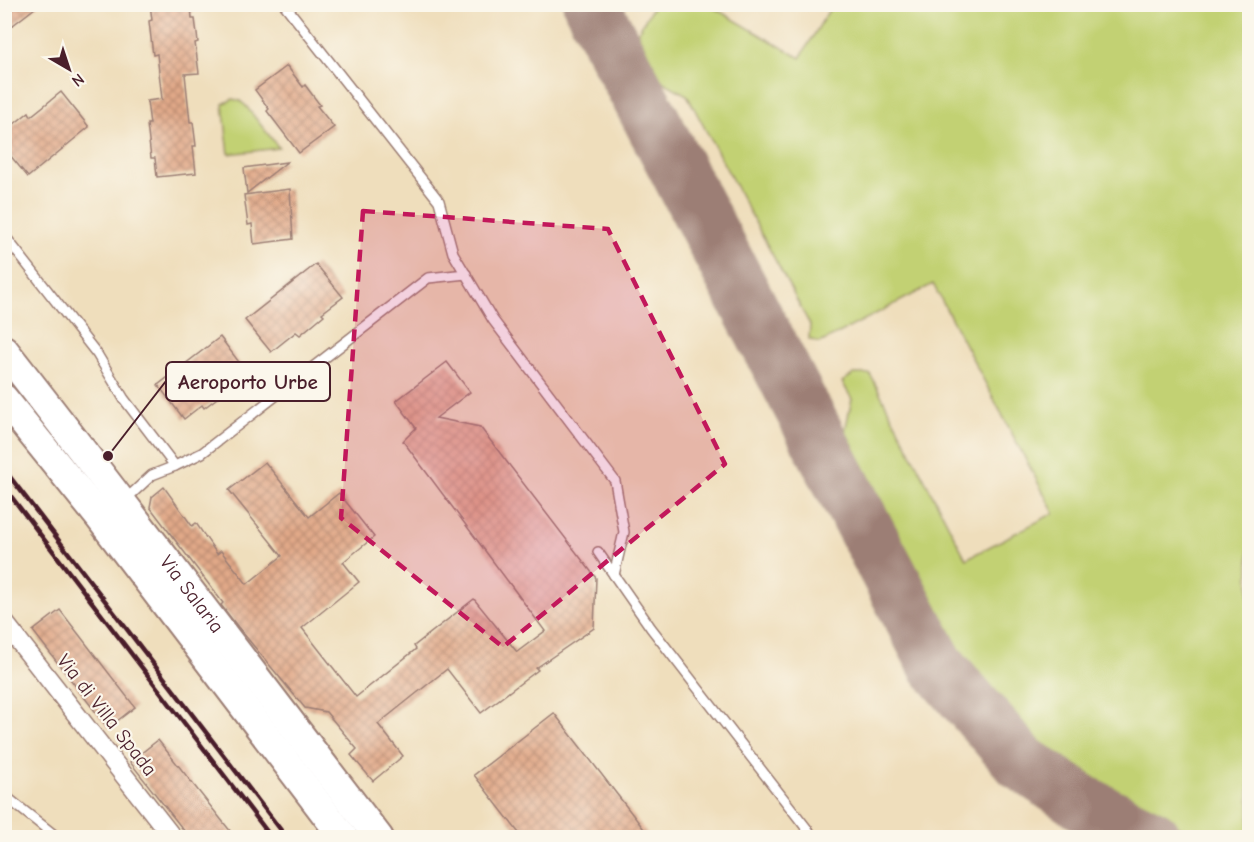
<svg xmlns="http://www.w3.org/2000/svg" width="1254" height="842" font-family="'Comic Neue',sans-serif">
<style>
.green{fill:#c2d173;stroke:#86784f;stroke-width:1.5}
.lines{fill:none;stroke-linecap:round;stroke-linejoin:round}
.taxiway{stroke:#9c7e74;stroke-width:57}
.building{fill:url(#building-cross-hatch)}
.lane-casing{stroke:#9c7e74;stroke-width:12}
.street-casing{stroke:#9c7e74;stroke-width:21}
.primary-casing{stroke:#9c7e74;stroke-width:32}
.lane{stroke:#fff;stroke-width:9}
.street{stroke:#fff;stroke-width:18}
.primary{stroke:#fff;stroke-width:28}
.rail{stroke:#4a1f2b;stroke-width:4.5}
.marked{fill:#c2185b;fill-opacity:0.2;stroke:#c2185b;stroke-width:4.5;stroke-dasharray:12 8;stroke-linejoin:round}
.labels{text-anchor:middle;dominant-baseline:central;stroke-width:4.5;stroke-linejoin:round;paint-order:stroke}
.street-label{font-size:20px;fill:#4a1f2b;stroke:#fbf7ec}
.leader{fill:none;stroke:#4a1f2b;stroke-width:2}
.callout-dot{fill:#4a1f2b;stroke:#fbf7ec;stroke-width:2}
.callout{fill:#fbf7ec;stroke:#4a1f2b;stroke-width:2}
.callout-label{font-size:21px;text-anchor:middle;font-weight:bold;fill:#4a1f2b}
</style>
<defs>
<pattern id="building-cross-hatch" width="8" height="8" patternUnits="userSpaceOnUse" patternTransform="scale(1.5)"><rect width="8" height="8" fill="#e1a988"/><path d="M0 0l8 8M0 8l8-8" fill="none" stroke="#b8896f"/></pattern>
</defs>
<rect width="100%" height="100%" fill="#fbf7ec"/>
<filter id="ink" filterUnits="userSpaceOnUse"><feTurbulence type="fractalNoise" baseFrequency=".0167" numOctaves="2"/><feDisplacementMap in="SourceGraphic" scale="12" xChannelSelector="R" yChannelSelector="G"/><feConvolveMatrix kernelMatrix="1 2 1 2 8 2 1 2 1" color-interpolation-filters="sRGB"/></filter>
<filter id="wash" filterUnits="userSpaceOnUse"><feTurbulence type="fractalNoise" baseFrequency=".008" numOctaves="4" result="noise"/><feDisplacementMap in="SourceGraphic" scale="24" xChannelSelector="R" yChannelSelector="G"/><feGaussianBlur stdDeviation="1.35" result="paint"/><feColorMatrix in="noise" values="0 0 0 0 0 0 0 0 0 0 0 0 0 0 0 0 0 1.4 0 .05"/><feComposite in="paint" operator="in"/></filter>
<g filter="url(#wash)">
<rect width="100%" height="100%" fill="#efdebc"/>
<g class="green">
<polygon points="654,5 709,5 800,58 832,5 1249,5 1249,837 1227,837 1185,829 1132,806 1051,758 998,702 948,637 843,440 852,399 842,382 854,374 870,374 966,559 1054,513 933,284 820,343 809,339 810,325 687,95 651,75 637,33"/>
<polygon points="233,99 240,101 246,106 279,148 229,154 223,104"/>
</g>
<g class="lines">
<polyline class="taxiway" points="591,4 936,664 1021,762 1083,803 1153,838"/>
</g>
<g id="blocks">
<g class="building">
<polygon points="4,4 40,4 4,32"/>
<polygon points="150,4 191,4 192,19 195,19 198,42 195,43 199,73 185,74 190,122 193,122 196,146 193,146 196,173 157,177 155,158 151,158 147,124 150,124 147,101 162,99 157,54 153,55 149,21 152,20"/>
<polygon points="287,66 303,87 305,85 320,105 317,106 334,127 299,153 267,111 269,109 255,90"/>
<polygon points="61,92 89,127 28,177 4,148 4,138 11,132 8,129 29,112 31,116"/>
<polygon points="287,162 247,193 244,168"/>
<polygon points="290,189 293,239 254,244 252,224 248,225 244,195"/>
<polygon points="316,264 343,297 322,313 324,315 300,335 296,332 271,352 245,320"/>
<polygon points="220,337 245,370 226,385 229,389 204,408 202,405 184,419 158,385"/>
<polygon points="447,362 470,392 436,418 480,427 596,578 594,628 536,668 538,670 481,713 447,669 378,724 403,756 373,781 351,755 357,749 326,712 305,708 238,627 221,605 223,603 150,507 152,497 164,487 192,526 196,523 217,554 221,551 247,584 282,556 229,490 265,462 309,517 339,493 374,537 343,562 359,582 302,628 356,697 416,649 414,646 474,599 517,652 545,631 403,441 416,428 396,401"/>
<polygon points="60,610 135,707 108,728 33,631"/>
<polygon points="554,713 650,837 522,837 474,775"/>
<polygon points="158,740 235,837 189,837 130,762"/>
</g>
</g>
</g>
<g filter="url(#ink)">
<use href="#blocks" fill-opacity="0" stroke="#9c7e74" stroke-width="1.5"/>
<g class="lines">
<g class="lane-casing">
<g id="lane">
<polyline points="284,4 439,201 453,253 493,320 615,481 624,532 614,575"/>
<polyline points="4,235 97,354 124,399 175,466 202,453 428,278 466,274"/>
<polyline points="125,500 152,475 175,466"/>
<polyline points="598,552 651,628 814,838"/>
<polyline points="4,795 58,838"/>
</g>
</g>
<g class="street-casing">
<polyline id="street" points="4,622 173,838"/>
</g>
<g class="primary-casing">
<g id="primary">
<path id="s1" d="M 4,350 C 131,512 254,676 379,838"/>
<polyline points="4,399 100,518 344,838"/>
</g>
</g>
<use href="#lane" class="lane"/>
<use href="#street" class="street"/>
<use href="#primary" class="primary"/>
<g class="rail">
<polyline points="4,469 287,838"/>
<polyline points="4,487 272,838"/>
</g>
</g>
</g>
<path class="marked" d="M 363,211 L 608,229 L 725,464 L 503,647 L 341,518 Z"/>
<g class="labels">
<g class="street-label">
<text stroke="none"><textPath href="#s1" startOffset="308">Via Salaria</textPath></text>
<text transform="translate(107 715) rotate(52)">Via di Villa Spada</text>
</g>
</g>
<path class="leader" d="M108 456L166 381"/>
<circle class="callout-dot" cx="108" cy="456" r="6"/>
<rect class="callout" x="166" y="362" width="164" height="39" rx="6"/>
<g class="callout-label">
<text x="248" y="389">Aeroporto Urbe</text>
</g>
<rect width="1254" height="842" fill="none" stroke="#fbf7ec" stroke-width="24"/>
<g transform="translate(69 69) rotate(141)" stroke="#fbf7ec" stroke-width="4.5" paint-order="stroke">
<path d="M0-4.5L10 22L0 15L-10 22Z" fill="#4a1f2b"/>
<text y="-9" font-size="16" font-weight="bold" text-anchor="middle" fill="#4a1f2b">N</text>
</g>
</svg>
